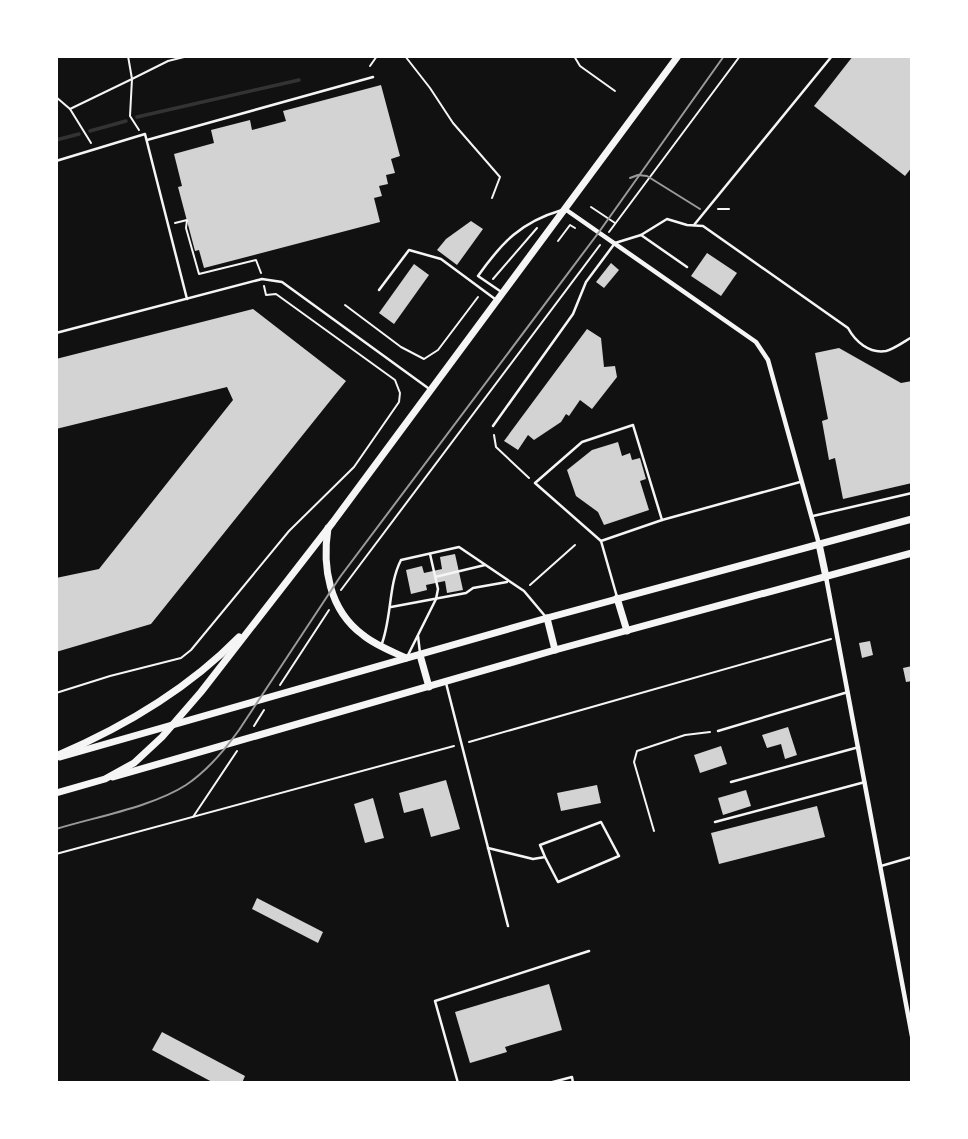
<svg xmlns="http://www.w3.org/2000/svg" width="968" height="1139" font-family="'IBM Plex Serif',serif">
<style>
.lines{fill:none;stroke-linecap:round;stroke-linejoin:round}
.stream{stroke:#333;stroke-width:3.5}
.building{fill:#d3d3d3}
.path{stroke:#f5f5f5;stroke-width:2}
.service{stroke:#f5f5f5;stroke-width:2.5}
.minor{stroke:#f5f5f5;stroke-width:4.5}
.secondary{stroke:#f5f5f5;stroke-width:7}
.primary{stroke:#f5f5f5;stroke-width:7}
.tram{stroke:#9a9a9a;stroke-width:2}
</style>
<rect width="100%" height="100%" fill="#111"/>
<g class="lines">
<g class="stream">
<polyline points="137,117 299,80"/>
<polyline points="90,131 126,121"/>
<polyline points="56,140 79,134"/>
</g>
</g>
<g class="building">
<polygon points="853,56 912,56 912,167 905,176 814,106"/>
<polygon points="381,85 400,156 391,159 395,173 386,175 388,184 379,186 382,196 374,198 380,222 204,268 199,250 195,251 178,187 182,186 174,154 214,143 211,130 250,120 252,130 286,121 283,111"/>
<polygon points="471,221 483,229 457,265 437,250 446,239"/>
<polygon points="707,253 737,273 721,296 691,276"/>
<polygon points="611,263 619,270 604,288 596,282"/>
<polygon points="414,264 429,275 394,324 379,313"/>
<polygon points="253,309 346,381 151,624 56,652 56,578 99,569 233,400 227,387 56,429 56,359"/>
<polygon points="587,329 601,338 604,367 615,366 617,377 592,409 580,400 569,416 566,414 561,422 534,440 528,435 518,450 504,441"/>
<polygon points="839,348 901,383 912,381 912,483 843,499 835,458 829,460 822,421 828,419 815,353"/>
<polygon points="618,442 622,456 630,453 632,460 640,458 646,479 640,481 649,510 604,525 598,512 576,496 567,470 592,450"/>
<polygon points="455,554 463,590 447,593 445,581 426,585 427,590 411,594 406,570 422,566 424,573 442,569 440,557"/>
<polygon points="870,641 873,655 862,658 859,643"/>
<polygon points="912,666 912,681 906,682 903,668"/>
<polygon points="788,727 797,755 785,759 781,744 767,748 762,735"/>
<polygon points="721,746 727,764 700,773 694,755"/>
<polygon points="446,780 460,829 431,837 423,808 404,813 399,793"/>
<polygon points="597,785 601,803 561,811 557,793"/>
<polygon points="746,790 751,806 723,815 718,798"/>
<polygon points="373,798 384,838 365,843 354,804"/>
<polygon points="817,806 825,837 719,864 711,833"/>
<polygon points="257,898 323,932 318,943 252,909"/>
<polygon points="549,984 562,1030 505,1047 507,1052 470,1063 455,1012"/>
<polygon points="162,1032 245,1076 242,1083 214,1083 152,1050"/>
</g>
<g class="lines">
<g class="path">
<polyline points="405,56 430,88 453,123 500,177 492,198"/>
<polyline points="574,56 580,66 615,91"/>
<polyline points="370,66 377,56"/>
<polyline points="56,97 70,109 91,143"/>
<polyline points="70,109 132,79 128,56"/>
<polyline points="139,130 130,116 132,79 168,61 188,56"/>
<polyline points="591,207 615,223"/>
<polyline points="718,209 729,209"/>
<polyline points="175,223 187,220 186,228 199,274 256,260 261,273"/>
<polyline points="609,232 740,56"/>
<polyline points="558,241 570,225 575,228"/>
<polyline points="493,279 537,228"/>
<polyline points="345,305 401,347 424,359 438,350 478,297"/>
<polyline points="494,435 496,447 529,478"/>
<polyline points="530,585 575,545"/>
<polyline points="341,590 600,245"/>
<polyline points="280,685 329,610"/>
<polyline points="56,693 110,676 181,658 191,650 289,531 354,467 399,402 400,393 395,380 276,294 266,295 264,286"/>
<polyline points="254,726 264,710"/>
<polyline points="469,742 831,639"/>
<polyline points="193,817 237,751"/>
<polyline points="654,831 634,762 637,751 685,735 710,732"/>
<polyline points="56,854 454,746"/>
</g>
<g class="service">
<polyline points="147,140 373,77"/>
<polyline points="56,161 145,134 187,299"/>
<polyline points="694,225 832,56"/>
<polyline points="641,235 687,267"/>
<polyline points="379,290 409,250 441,259 495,299"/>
<path d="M 500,291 L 478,276 C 502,242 521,222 562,210"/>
<polyline points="56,333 262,279 282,282 428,388"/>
<path d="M 493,426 L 573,314 L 586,282 L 615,243 L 641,235 L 667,219 L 687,225 L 703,226 L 848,328 C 855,341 869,354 886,351 C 894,349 905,341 912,337"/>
<polyline points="813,516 912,493"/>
<polyline points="601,541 535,483 582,442 633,425 662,520"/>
<polyline points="435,577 485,565"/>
<polyline points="617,597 601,541 662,520 800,482"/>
<polyline points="391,607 466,593 473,588 507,582"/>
<polyline points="418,636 420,653"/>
<path d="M 381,646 C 392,619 388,585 401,560 L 459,547 L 524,591 L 545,616"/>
<polyline points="408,655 436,599 438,589 430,554"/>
<polyline points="446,683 508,926"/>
<polyline points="718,731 848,692"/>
<polyline points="731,782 859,747"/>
<polyline points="715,822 865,782"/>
<polyline points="488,848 533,859 545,857 558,882 619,856 601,822 540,845 545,857"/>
<polyline points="881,866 912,857"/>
<polyline points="458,1083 435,1001 589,951"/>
<polyline points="549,1083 572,1077 573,1083"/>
</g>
<g class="minor">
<polyline points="565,209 756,342 768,360 819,544"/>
<polyline points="826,577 912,1036"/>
</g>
<g class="secondary">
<path d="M 328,528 C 322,567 329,610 363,635 C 375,645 391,651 406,658"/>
<polyline points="819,544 826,577"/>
<polyline points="617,598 627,631"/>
<polyline points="547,618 555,650"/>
<polyline points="420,655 429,687"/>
<polyline points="60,757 547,618 912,519"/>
<polyline points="113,777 555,650 912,553"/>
</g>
<g class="primary">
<path d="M 56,756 C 124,727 187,690 239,637"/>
<polyline points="56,793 105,779 134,763 162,737 201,692 333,522 678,56"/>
</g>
<g class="tram">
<polyline points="630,178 638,175 647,176 700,209"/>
<path d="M 56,829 C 95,817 152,807 186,785 C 207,771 224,751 239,730 L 340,577 L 599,232 L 724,56"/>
</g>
</g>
<rect width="968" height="1139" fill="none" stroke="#ffffff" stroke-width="116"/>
</svg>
